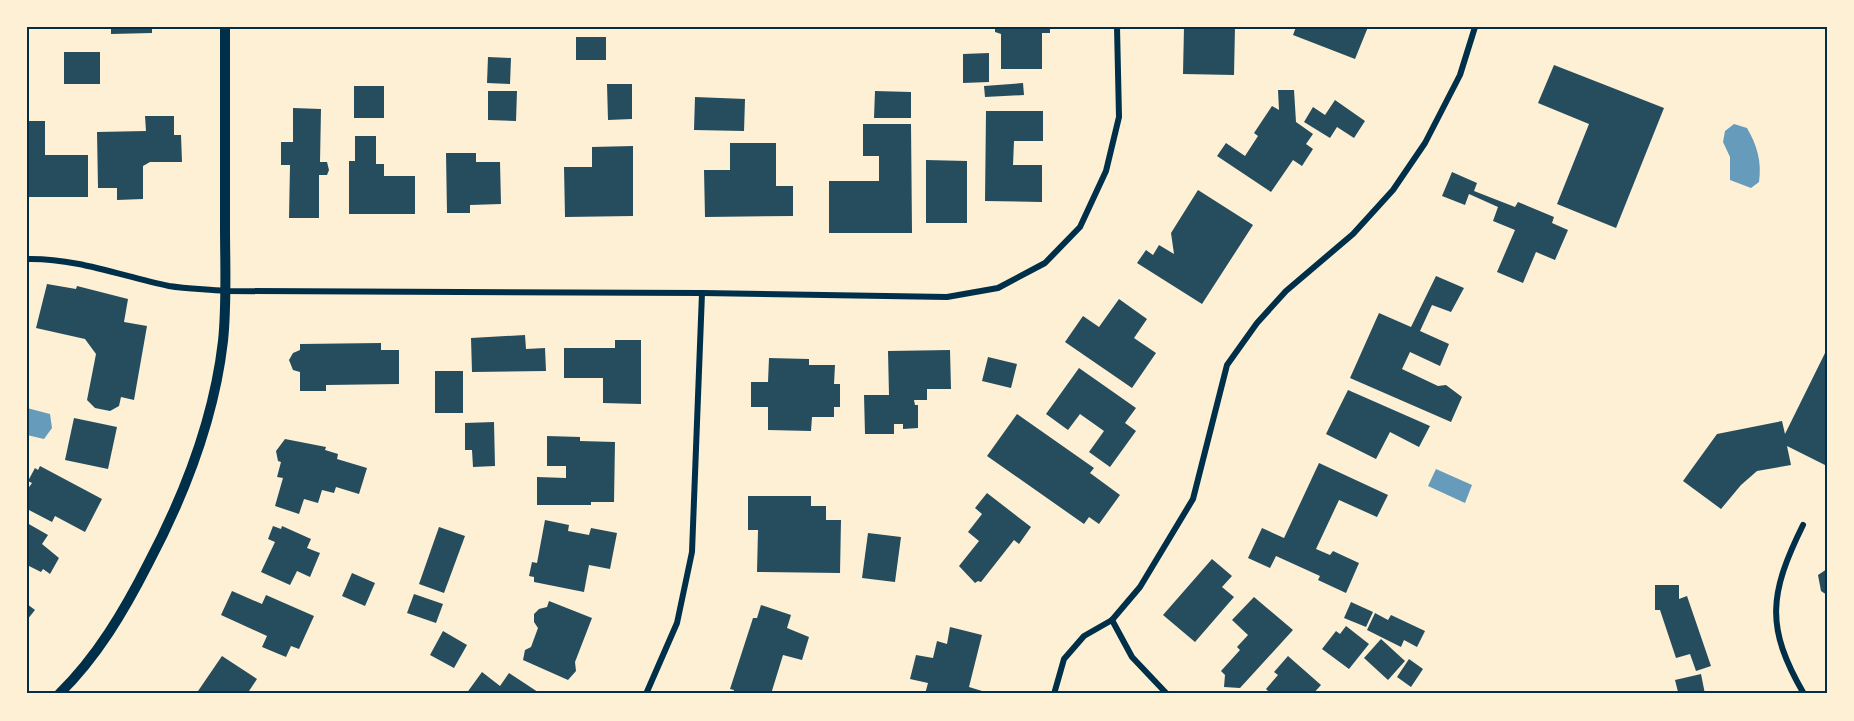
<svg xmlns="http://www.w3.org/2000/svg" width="1854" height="721" font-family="Montserrat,sans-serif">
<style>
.water{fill:#669bbc}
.building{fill:#264d5e}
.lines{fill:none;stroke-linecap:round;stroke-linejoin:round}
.minor{stroke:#003049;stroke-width:6}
.tertiary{stroke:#003049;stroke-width:10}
.neatline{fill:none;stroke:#003049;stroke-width:2}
</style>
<rect width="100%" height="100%" fill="#fdf0d5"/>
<g class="water">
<path d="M 1734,124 L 1747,128 C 1757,145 1762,162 1759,182 L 1751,188 L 1730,180 L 1730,157 L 1723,142 L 1725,131 Z"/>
<polygon points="27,408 50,414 52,428 44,439 27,435"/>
<polygon points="1436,469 1472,485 1465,503 1428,486"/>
</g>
<g class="building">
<polygon points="111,27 152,27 152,33 111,34"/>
<polygon points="995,27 1050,27 1050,33 1042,33 1042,69 1001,69 1001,34 995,32"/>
<polygon points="1184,27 1235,27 1234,75 1183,74"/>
<polygon points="1296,27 1368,27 1355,59 1293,35"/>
<rect x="576" y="37" width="30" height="23"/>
<rect x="64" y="52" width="36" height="32"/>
<polygon points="989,53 989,82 963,83 963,54"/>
<polygon points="488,57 511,58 510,84 487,83"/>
<polygon points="1554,65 1664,108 1616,228 1557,204 1589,124 1538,103"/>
<polygon points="1023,83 1024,95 985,97 984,86"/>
<polygon points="607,84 632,84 632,119 608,120"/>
<rect x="354" y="86" width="30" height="32"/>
<polygon points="1278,90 1294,90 1296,122 1313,134 1306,144 1313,149 1302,166 1293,160 1271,192 1217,156 1226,143 1245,156 1258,136 1254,133 1272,106 1279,110"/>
<polygon points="488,91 517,91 516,121 488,120"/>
<polygon points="875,91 911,92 911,118 874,118"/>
<polygon points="695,97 745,99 744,131 694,130"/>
<polygon points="1335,100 1365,121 1354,138 1337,127 1330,138 1304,122 1313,107 1325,115"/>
<polygon points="293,108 321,109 320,162 327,162 329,170 327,175 319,175 319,218 289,218 290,165 281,165 281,142 293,142"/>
<polygon points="986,111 1043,111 1043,141 1014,141 1013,165 1042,165 1042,202 985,201"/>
<polygon points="145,116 174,116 174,135 181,135 182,162 150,162 143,166 143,199 117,200 117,188 98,188 97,132 146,131"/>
<polygon points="27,121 45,121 45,155 88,155 88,197 27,197"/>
<polygon points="863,124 911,124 912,233 829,233 829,181 879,181 879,156 863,156"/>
<polygon points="355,136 376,136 376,164 384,164 384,176 415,176 415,214 349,214 349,161 355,161"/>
<polygon points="730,143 776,143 776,186 793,186 793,216 705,217 704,170 730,170"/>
<polygon points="633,146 633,216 565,217 564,167 592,167 592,147"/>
<polygon points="446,153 476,153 476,162 500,162 501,204 470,205 470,213 447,213"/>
<polygon points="926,160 967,161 967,223 926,223"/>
<polygon points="1452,172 1477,183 1474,191 1515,207 1518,202 1554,217 1552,223 1568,230 1555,260 1536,252 1523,283 1497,272 1515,230 1493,221 1498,207 1469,194 1465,205 1442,196"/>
<polygon points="1198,190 1253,225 1202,304 1137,263 1146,250 1153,255 1159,245 1174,254 1171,233"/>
<polygon points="1436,276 1464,288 1451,312 1432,305 1420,331 1449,344 1440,366 1410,352 1402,369 1438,386 1446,385 1462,397 1451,422 1350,378 1379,313 1411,327"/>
<polygon points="47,284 76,289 77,286 128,299 124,322 147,326 134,400 121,397 119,406 110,411 95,408 87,400 96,354 85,339 36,328"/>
<polygon points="1119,299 1147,319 1134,338 1156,353 1132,388 1065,342 1083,316 1099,327"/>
<polygon points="525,335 526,349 545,348 546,371 472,372 471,338"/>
<polygon points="615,340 641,340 641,404 603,403 603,378 564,378 564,348 615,348"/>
<polygon points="381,343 381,350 399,350 399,384 326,385 326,391 300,391 300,372 293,370 289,360 293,353 300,350 300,344"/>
<polygon points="1827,349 1827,466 1787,446 1791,465 1757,471 1741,485 1721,509 1683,481 1717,434 1782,421 1785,434"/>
<polygon points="950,350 951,389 927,389 927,400 914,400 915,405 918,405 918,428 903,429 903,424 894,424 894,434 865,434 864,395 889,395 888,351"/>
<polygon points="988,357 1017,364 1011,388 982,381"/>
<polygon points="769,358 809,359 809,365 835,365 834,384 840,384 840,407 834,407 834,417 812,417 811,431 768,430 768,407 751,407 751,382 768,382"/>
<polygon points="1079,368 1136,408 1125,423 1136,431 1110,467 1089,452 1104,431 1080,414 1068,430 1046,414"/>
<rect x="435" y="371" width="28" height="42"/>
<polygon points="1348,390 1430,426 1419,447 1390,432 1376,459 1326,434"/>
<polygon points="1017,414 1094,468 1090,473 1120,495 1099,524 1089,517 1084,524 987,456"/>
<polygon points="74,418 117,427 108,469 65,460"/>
<polygon points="494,422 495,466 473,467 472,450 465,450 465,423"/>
<polygon points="547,436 580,437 580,441 615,442 614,502 591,502 591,505 537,505 537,477 566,478 566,466 547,466"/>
<polygon points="285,439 326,447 325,450 338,454 337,459 367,468 359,494 336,487 334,493 322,490 318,503 304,499 299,514 275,506 283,478 277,477 281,462 278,461 276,451"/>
<polygon points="1319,463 1388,495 1377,517 1339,500 1316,549 1330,555 1333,551 1359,563 1346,593 1318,580 1320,576 1276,556 1270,568 1248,558 1262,528 1284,538"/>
<polygon points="40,466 102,499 85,532 55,516 52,522 27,509 27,490 32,483 28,481 35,468 38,470"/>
<polygon points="987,493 1031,527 1019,544 1014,540 981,582 978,581 975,583 959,566 979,541 968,532 982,514 975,508"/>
<polygon points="748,496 811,496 811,506 826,506 826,520 841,520 840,573 757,572 758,530 748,530"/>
<polygon points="545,520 569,525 568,531 589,535 591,528 617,533 610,569 589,565 584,592 534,582 534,577 529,576 532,562 537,563"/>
<polygon points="27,523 48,535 42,544 59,558 50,574 43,569 41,572 29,566 27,568"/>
<polygon points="273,526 281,529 282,526 311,539 307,548 320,553 310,577 297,571 290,585 261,572 275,542 268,539"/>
<polygon points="439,527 465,536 444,593 419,584"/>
<polygon points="868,533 901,537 895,582 862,578"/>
<polygon points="1212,559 1232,576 1222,587 1234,597 1195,642 1163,615"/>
<polygon points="1827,569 1827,595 1821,591 1818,575"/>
<polygon points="352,573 375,583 365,606 342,596"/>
<polygon points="1655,585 1679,585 1679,599 1687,596 1711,666 1696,671 1690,654 1676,658 1660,610 1655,610"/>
<polygon points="232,591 262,604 266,595 314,616 299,649 291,646 286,657 262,647 267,636 221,615"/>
<polygon points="414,594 443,604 436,623 407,613"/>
<polygon points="1254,597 1293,630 1240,688 1224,687 1225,675 1221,671 1240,650 1237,647 1248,635 1232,620"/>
<polygon points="549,601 592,618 575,662 576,671 568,680 523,660 525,650 531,647 538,628 534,622 534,614 539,609 547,607"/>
<polygon points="1351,602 1373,612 1366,627 1344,618"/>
<polygon points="27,604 35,610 27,620"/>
<polygon points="761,605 791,615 787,628 809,637 802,660 783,655 771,694 733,694 734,690 730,689 753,618 757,618"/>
<polygon points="1375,613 1388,620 1391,615 1425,631 1417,647 1404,640 1401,647 1367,630"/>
<polygon points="1346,626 1369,644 1349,669 1322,649 1336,631 1340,634"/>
<polygon points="950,627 982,635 969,687 992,694 925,694 928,683 910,679 916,655 933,658 937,641 947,644"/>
<polygon points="443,631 467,645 454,668 430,655"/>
<polygon points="1381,639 1405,661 1388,680 1364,658"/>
<polygon points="222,656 257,679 247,694 196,694"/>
<polygon points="1288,656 1321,685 1313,694 1266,694 1268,691 1266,689 1278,675 1274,672"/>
<polygon points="1409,659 1423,669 1411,687 1397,677"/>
<polygon points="482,672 500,686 509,673 541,694 466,694"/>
<polygon points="1701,674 1705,694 1678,692 1675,680"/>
</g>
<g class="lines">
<g class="minor">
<path d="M 27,259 C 77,258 121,276 169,286 C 187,289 206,289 225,291 L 702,293 L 947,297 L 998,288 L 1045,263 L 1080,227 L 1106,171 L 1119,117 L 1117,27"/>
<path d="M 1803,525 C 1769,594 1765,627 1804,694"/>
<polyline points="1112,620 1132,657 1167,694"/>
<polyline points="646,694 677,623 692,552 702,293"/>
<polyline points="1054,694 1064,659 1084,636 1112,620 1140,587 1193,499 1227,365 1257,323 1286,291 1353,234 1393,190 1425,143 1460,75 1475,27"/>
</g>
<path class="tertiary" d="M 59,694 C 97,657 124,611 148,564 C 185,494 214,420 223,341 C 227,303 225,265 225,227 C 225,160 225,94 225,27"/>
</g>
<rect width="1854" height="721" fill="none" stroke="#fdf0d5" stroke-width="57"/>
<rect x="28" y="28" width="1798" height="664" class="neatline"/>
</svg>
